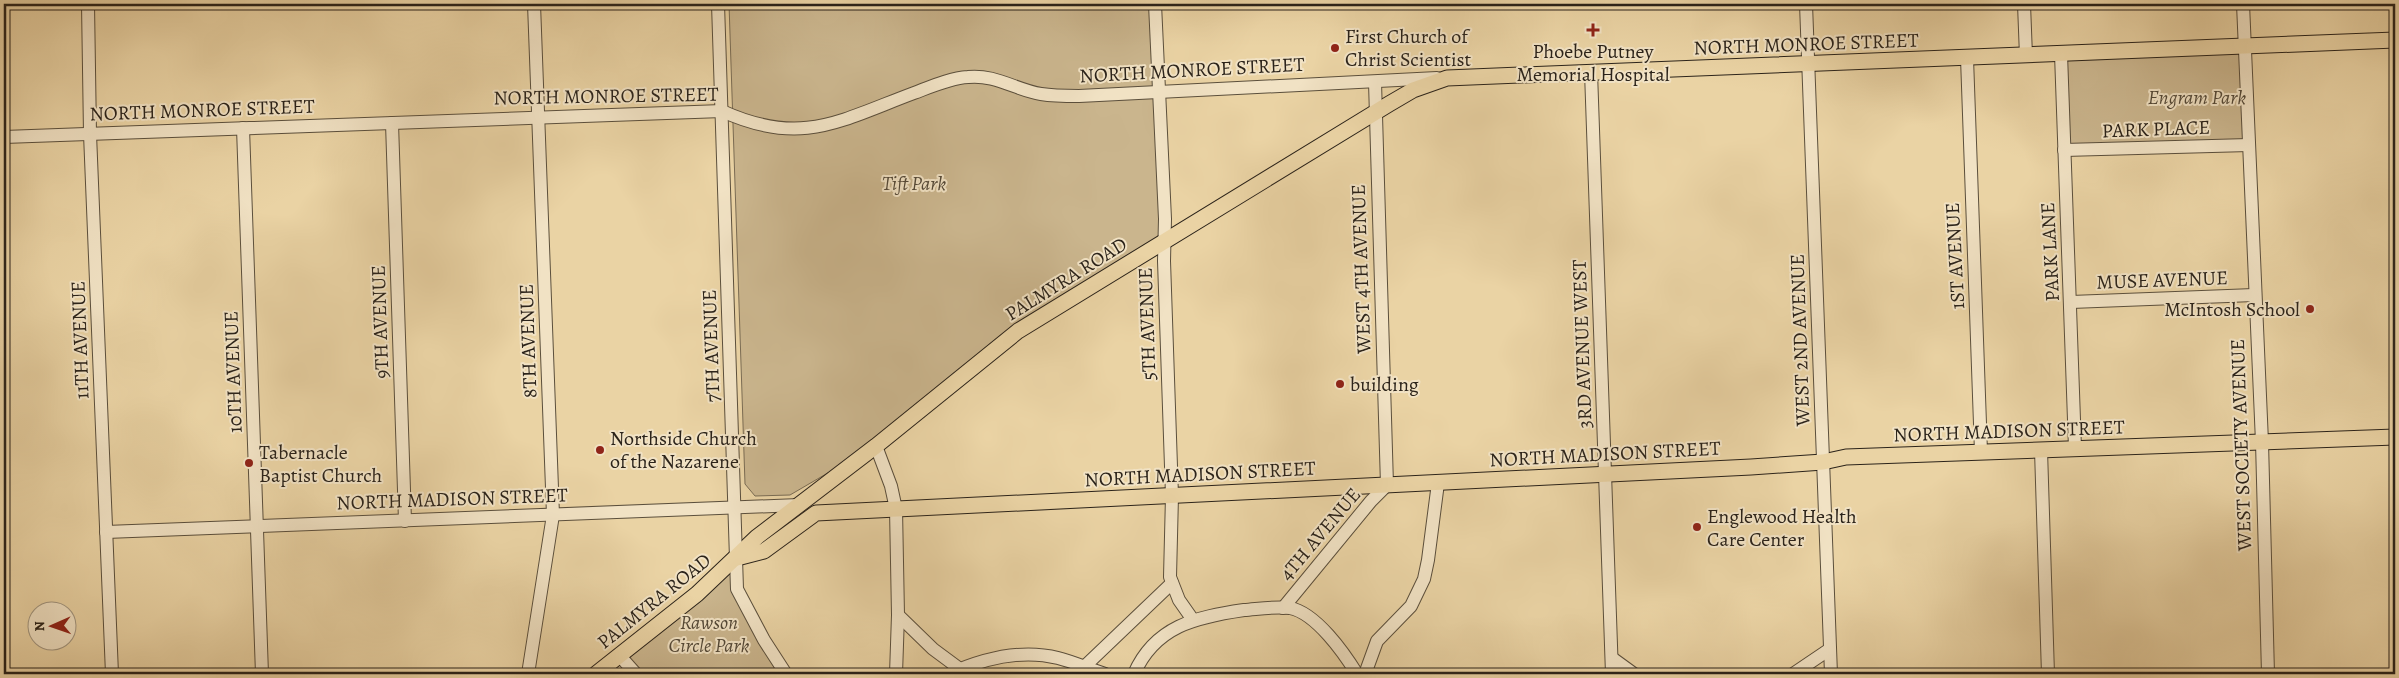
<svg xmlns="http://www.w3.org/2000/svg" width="2399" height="678" font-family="Alegreya,serif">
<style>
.green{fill:#cab58d;stroke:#7a6c54}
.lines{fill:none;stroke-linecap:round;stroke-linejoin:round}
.minor-casing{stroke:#5b4f3c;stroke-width:14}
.major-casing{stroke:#2b231a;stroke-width:17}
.minor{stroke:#f1e2c4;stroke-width:12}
.major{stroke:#ead3a4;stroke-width:15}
.poi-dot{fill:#8f2418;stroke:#f1e2c4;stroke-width:2}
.labels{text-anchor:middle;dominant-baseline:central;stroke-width:4;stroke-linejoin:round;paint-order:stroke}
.poi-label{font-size:20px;fill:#2b231a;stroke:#f1e2c4;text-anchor:start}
.street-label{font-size:20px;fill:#2b231a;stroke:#f1e2c4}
.park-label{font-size:20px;font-style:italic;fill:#534837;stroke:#f1e2c4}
</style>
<rect width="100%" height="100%" fill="#ead3a4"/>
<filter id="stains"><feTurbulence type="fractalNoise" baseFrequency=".004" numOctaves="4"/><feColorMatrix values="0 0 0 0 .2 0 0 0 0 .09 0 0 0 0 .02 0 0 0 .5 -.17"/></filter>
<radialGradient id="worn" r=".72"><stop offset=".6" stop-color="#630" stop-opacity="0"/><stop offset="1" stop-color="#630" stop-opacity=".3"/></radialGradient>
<g class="green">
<polygon points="729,4 1154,4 1163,240 1017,330 874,446 790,495 755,496 745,484"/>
<polygon points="2244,47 2249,144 2065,149 2062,55"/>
<polygon points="735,560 736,589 784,674 638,674 620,655"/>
</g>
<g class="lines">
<g class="minor-casing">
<g id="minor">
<polyline points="88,4 90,134 112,674"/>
<polyline points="718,4 737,589 764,640 786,674"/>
<polyline points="1155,4 1165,219 1164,261 1172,496 1170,577 1179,600 1193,620"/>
<polyline points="1806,4 1831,674"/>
<polyline points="2024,4 2026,56"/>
<polyline points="2243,4 2262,442 2268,674"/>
<polyline points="2061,54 2075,448"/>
<polyline points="1967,58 1981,452"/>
<polyline points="1591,72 1612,674"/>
<polyline points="392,123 405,521"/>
<polyline points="243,128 262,674"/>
<path d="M 4,137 L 722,111 C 801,147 839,121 914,93 C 930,87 950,78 968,77 C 995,74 1016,90 1041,94 C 1053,96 1066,96 1079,96 L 1437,78"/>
<polyline points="2064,150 2249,145"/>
<polyline points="2071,302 2254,295"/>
<polyline points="876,446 891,486 896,509 898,615 933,649 960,669"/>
<polyline points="2041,450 2048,674"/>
<polyline points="106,532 799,505"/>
<polyline points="1283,608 1371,501 1387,485 1375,82"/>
<polyline points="619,655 636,674"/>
<polyline points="1612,658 1634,674"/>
<polyline points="1084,667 1172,583"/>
<polyline points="528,674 553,515 534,4"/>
<polyline points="896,674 898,615"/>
<path d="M 949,674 C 982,659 1022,649 1058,658 C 1074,662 1089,669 1105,674"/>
<path d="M 1134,674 C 1155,626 1196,617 1244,610 C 1258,609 1276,606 1290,608 C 1316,613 1344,653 1357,674"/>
<polyline points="1365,674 1377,641 1411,606 1424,579 1428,560 1438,483"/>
<polyline points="1793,674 1830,649"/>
</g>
</g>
<g class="major-casing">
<g id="major">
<polyline points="737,558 764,551 816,513 1751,467 1823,462 1846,457 2395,437"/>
<polyline points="596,674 697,594 757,537 876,446 1018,331 1389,104 1413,90 1447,78 2395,40"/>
</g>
</g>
<use href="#minor" class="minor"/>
<use href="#major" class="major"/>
</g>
<g class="poi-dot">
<path d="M1590.5 22.5h5v5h5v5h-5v5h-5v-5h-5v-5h5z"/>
<circle cx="1335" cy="48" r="5"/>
<circle cx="2310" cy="309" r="5"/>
<circle cx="1340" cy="384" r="5"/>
<circle cx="600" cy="450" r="5"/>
<circle cx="249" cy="463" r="5"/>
<circle cx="1697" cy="527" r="5"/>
</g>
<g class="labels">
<g class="poi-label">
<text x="1345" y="36">First Church of<tspan x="1345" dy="23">Christ Scientist</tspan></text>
<text x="1593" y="51" text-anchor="middle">Phoebe Putney<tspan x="1593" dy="23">Memorial Hospital</tspan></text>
<text x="2300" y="309" text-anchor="end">McIntosh School</text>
<text x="1350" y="384">building</text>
<text x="610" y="438">Northside Church<tspan x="610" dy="23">of the Nazarene</tspan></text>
<text x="259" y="452">Tabernacle<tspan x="259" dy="23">Baptist Church</tspan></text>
<text x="1707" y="516">Englewood Health<tspan x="1707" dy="23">Care Center</tspan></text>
</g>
<g class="street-label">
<text transform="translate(1806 44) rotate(-2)">NORTH MONROE STREET</text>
<text transform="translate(1192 70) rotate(-3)">NORTH MONROE STREET</text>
<text transform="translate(606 96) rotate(-1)">NORTH MONROE STREET</text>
<text transform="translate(202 110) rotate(-2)">NORTH MONROE STREET</text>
<text transform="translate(2156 129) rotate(-2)">PARK PLACE</text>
<text transform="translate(2050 252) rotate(-93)">PARK LANE</text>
<text transform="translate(1955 256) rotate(-93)">1ST AVENUE</text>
<text transform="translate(1361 269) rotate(-92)">WEST 4TH AVENUE</text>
<text transform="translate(1066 279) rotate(-32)">PALMYRA ROAD</text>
<text transform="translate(2162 280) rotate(-2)">MUSE AVENUE</text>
<text transform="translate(380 322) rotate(-92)">9TH AVENUE</text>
<text transform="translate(1147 324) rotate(-92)">5TH AVENUE</text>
<text transform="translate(80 340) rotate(-92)">11TH AVENUE</text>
<text transform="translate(1800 340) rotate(-92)">WEST 2ND AVENUE</text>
<text transform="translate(528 341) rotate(-92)">8TH AVENUE</text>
<text transform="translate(1582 344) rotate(-92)">3RD AVENUE WEST</text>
<text transform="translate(711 346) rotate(-92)">7TH AVENUE</text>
<text transform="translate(233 372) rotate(-92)">10TH AVENUE</text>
<text transform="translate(2009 431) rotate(-2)">NORTH MADISON STREET</text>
<text transform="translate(2241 445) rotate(-92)">WEST SOCIETY AVENUE</text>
<text transform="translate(1605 454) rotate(-3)">NORTH MADISON STREET</text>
<text transform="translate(1200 474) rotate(-3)">NORTH MADISON STREET</text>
<text transform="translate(452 499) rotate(-2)">NORTH MADISON STREET</text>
<text transform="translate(1320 534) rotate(-50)">4TH AVENUE</text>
<text transform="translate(654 601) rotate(-39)">PALMYRA ROAD</text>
</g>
<g class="park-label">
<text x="2197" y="97">Engram Park</text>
<text x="914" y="183">Tift Park</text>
<text x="709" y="622">Rawson<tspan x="709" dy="23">Circle Park</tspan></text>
</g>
</g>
<rect width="2399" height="678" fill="none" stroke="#ead3a4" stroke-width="20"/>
<rect x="5" y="5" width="2389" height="668" fill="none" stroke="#2b231a" stroke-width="2.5"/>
<rect x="10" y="10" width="2379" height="658" fill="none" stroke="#2b231a"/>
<g transform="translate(52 626) rotate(268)"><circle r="24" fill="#f1e2c4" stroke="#a29680"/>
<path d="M0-4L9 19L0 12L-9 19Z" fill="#8f2418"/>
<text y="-8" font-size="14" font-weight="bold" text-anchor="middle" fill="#2b231a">N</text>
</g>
<rect width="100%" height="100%" filter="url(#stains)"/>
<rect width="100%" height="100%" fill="url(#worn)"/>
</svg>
